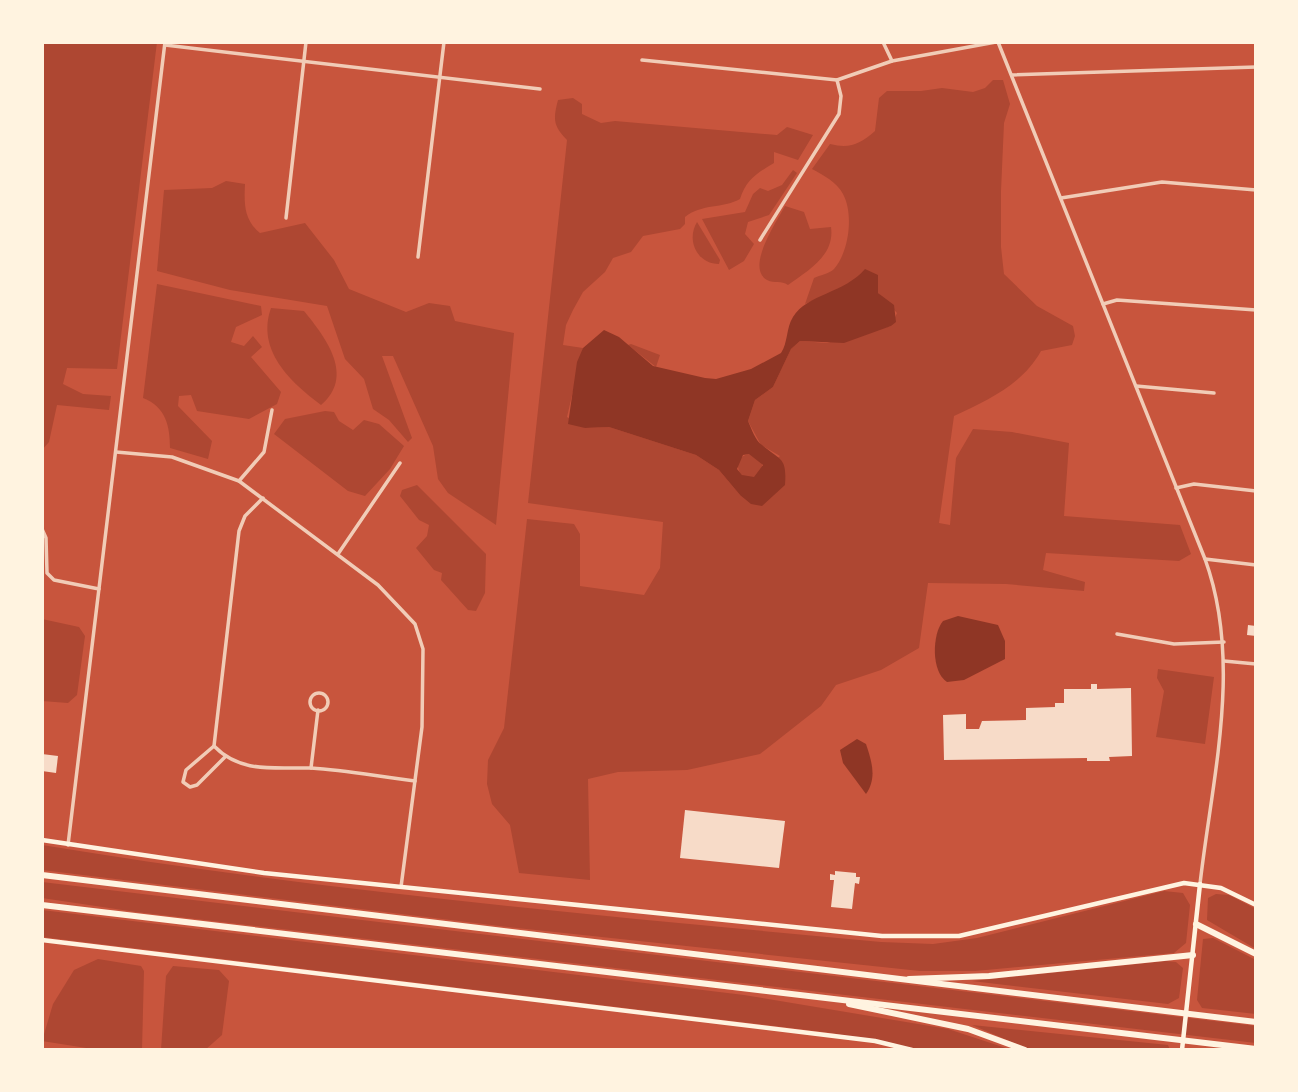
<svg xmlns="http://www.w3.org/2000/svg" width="1298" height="1092" font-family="'PT Sans',sans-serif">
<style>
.green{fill:#ae4732}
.water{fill:#8f3625;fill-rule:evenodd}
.building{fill:#f7dbc8}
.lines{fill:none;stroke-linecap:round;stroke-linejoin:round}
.minor{stroke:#f1ccb7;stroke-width:3.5}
.tertiary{stroke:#f1ccb7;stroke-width:3.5}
.secondary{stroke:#fff3e0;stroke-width:4.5}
.motorway{stroke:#fff3e0;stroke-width:6}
</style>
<rect width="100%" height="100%" fill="#c8553d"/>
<g class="green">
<polygon points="42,42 157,42 117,369 67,368 63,384 83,394 111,396 109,410 57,405 49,442 42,450"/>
<path d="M 993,80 L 1003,80 L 1010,104 L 1004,123 L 1001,191 L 1001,247 L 1004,274 L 1037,306 L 1073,326 L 1075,336 L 1072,345 L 1041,351 C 1022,385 988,400 954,416 L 939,523 L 950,525 L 956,458 L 973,429 L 1012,432 L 1069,443 L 1064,516 L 1180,525 L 1191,554 L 1179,561 L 1046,553 L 1043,570 L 1085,582 L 1084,591 L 1006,584 L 928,583 L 919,648 L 881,670 L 836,685 L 821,706 L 760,754 L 687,770 L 618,772 L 588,779 L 590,880 L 519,873 L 510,825 L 492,804 L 487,784 L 488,760 L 504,728 L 527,519 L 574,524 L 580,534 L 580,586 L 644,595 L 660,568 L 663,522 L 528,503 L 567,140 C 553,126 553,119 558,100 L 573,98 L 582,104 L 582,114 L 601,123 L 615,121 L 777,135 L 787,127 L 813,135 L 798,160 L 774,152 L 774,163 C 757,173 746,180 740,199 C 722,209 703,203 685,217 L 685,224 L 680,229 L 643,236 L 631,252 L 613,258 L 605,272 L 583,292 L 573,310 L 566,325 L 563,345 L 583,348 L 567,417 L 585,428 L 609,427 L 696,455 L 719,470 L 740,495 L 780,456 L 761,445 L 748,421 L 755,400 L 773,387 L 791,349 L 800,341 L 827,343 L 891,326 L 897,313 L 878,293 L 878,286 L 854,283 L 805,304 L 814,278 C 820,275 829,274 834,269 C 849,252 854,214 843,194 C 837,182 823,175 812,169 L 830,144 C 850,149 860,144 875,131 L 879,98 L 887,91 L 921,91 L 942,88 L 973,92 L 985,88 Z"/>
<polygon points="793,170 797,173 769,215 748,222 745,234 754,244 744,261 729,270 702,219 745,212 753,194 760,188 768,191 782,185"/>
<path d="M 226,181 L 245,184 C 244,204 244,220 260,233 L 305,223 L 334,260 L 349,289 L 406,312 L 429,303 L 450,306 L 455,321 L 514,333 L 496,525 L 448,493 L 438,479 L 433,446 L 393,356 L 382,356 L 412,438 L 408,442 L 389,420 L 373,409 L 364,379 L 345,359 L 327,306 L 230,290 L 157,271 L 164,190 L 212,188 Z"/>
<path d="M 785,206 L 804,212 L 810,229 L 831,227 C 835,255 809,270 788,285 C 781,280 775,284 767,280 C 745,268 777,221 785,206 Z"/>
<path d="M 697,222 L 720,260 L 719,264 C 697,264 686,240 697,222 Z"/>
<path d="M 157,284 L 261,306 L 262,315 L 236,327 L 231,342 L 244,346 L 253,336 L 262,347 L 251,357 L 281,392 L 277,404 L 249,419 L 197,411 L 191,395 L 179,396 L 178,406 L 212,441 L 208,459 L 170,448 C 170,426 166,407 143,398 Z"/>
<path d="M 271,308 L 304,311 C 326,338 355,376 321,405 C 290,382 256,350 271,308 Z"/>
<polygon points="631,344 660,355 656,367 628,345"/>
<polygon points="325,411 334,412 339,421 353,430 364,420 379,424 404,446 390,469 365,496 348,491 274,434 285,419"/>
<circle cx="750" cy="466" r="12"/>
<polygon points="417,485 486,554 485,593 476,611 468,610 441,580 442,573 434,570 416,548 427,536 429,525 419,520 400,496 402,490"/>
<polygon points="42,619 79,627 85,636 77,695 68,703 42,701"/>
<polygon points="1158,669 1214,677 1205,744 1156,737 1164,691 1157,678"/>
<path d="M 42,845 C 319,891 602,916 881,942 L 933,944 L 977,938 L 1164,891 L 1183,893 L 1190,905 L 1186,943 L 1174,953 L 975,971 L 920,971 L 517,928 L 42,870 Z"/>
<polygon points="42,882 1256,1026 1256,1043 136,912 42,898"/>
<polygon points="1216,894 1229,895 1256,909 1256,949 1207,920 1208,898"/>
<polygon points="42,910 744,995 948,1029 1012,1050 922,1050 831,1033 42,937"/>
<polygon points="1213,938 1256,960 1256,1014 1202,1008 1197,1000 1203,939"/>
<polygon points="98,959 141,966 144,971 142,1050 99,1050 42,1041 53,1004 74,970"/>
<polygon points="1166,961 1176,962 1183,968 1179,998 1168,1004 972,981"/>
<polygon points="173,966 219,970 229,981 222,1035 205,1050 161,1050 166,976"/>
<polygon points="972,1025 1168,1045 1170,1050 1030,1050"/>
</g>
<g class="water">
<path d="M 865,269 L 878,275 L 878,293 L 894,305 L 896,322 L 891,326 L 844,343 L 800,341 L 791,349 L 773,387 L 755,400 L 748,421 C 752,430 755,440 762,445 C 781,461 787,457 785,485 L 762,506 L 751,504 L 740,495 L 719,470 L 696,455 L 609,427 L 585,428 L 568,424 L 577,362 L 583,348 L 604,330 L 619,337 L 653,366 L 705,378 L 716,379 L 751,369 L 781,353 C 788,343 786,328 793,317 C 807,294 845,293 865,269 ZM 749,454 L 763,465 L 754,477 L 742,475 L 737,469 L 743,455 Z"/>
<path d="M 958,616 L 998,625 L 1005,641 L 1005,659 L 964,680 L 947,682 C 931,672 932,634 943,621 Z"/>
<path d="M 857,739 L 866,744 C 872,762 877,778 866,794 L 843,763 L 840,750 Z"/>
</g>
<g class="building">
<polygon points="1248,625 1256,626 1256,636 1247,635"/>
<polygon points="1091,684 1097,684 1097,689 1131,688 1132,756 1109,757 1110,761 1087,761 1087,758 944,760 943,715 966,714 966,729 979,729 982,721 1026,720 1026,708 1055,707 1055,703 1064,703 1064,689 1091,689"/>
<polygon points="42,754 58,756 56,773 42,771"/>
<polygon points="685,810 785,821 779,868 680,858"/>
<polygon points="835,871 856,873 856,877 860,877 859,884 855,883 852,909 831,907 834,880 830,880 830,874 835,875"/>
</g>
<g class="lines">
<g class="minor">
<polyline points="883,42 892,61"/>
<polyline points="165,45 540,89"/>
<polyline points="642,60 837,80 892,61 996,42"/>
<polyline points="1012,75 1256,67"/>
<polyline points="1061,198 1162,182 1256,190"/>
<polyline points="286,218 306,42"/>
<polyline points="760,240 839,114 841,96 837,80"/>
<polyline points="418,257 444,42"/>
<polyline points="1103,304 1117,300 1256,310"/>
<polyline points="1136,386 1214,393"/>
<polyline points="116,452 172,457 239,481 378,585 415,624 423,649 422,727 401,887"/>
<polyline points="239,481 264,452 272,410"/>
<polyline points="1176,488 1194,484 1256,491"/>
<path d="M 263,498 L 245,516 L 239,531 L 214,746 C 241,774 275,767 311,768 C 346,770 380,777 415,781"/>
<polyline points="42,529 46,538 47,573 54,580 99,589"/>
<polyline points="338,554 400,463"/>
<polyline points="1205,559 1256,565"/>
<polyline points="1117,634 1174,644 1224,642"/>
<polyline points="1224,661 1256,664"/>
<circle cx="319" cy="702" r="9"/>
<polyline points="214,746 186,770 183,782 190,787 197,785 225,757"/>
<polyline points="311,768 318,710"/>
<polyline points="68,845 165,42"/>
</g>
<path class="tertiary" d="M 998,42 L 1205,559 C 1243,663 1212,778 1200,884"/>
<g class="secondary">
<polyline points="42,840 264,873 882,936 959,936 1184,883 1221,888 1256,905"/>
<polyline points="42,940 875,1041 912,1050"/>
<polyline points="1182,1050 1200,884"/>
</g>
<g class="motorway">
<polyline points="42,875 1256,1022"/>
<polyline points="42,905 1256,1049"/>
<polyline points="1196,924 1256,954"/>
<polyline points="909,979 989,976 1193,955"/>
<polyline points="849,1004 968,1029 1025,1050"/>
</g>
</g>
<rect width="1298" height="1092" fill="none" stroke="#fff3e0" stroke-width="88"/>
</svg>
